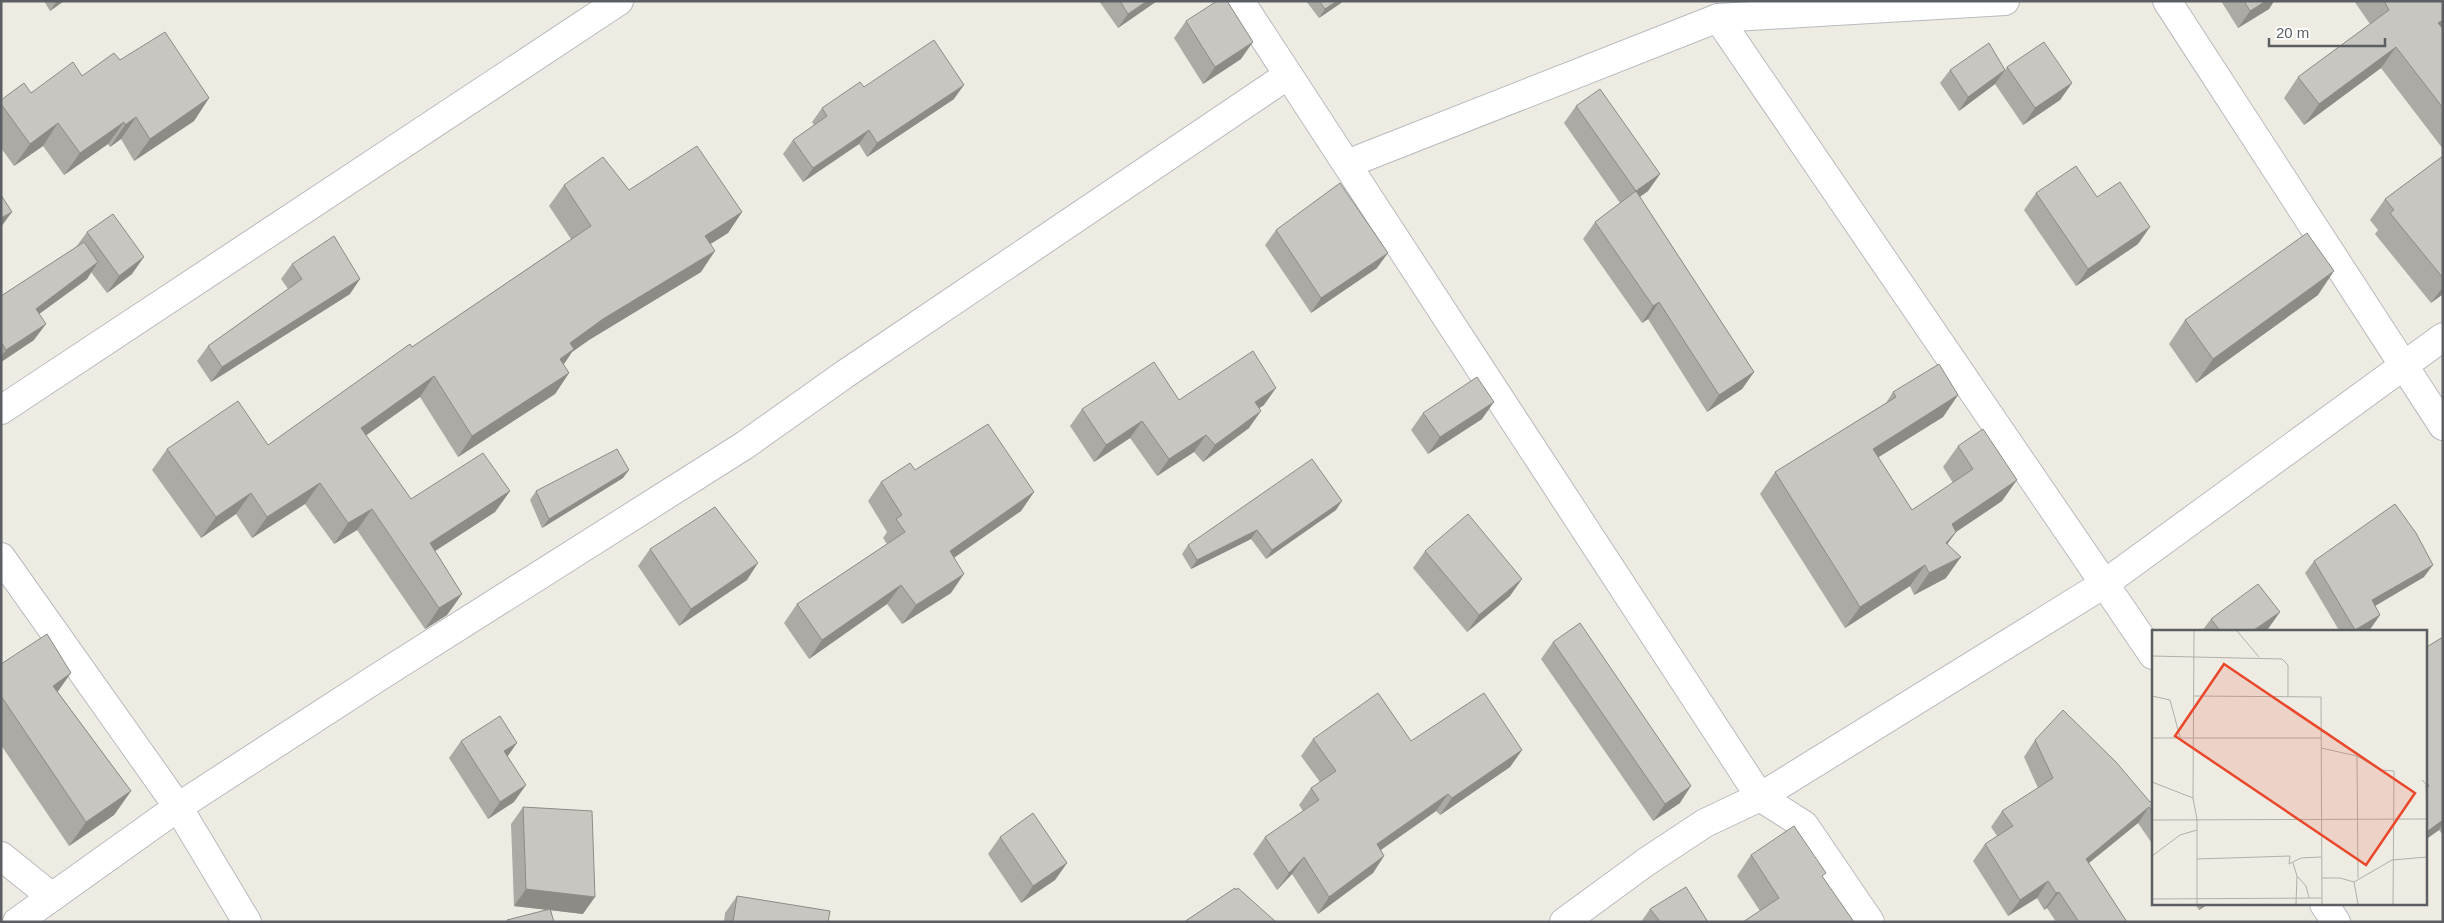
<svg xmlns="http://www.w3.org/2000/svg" width="2444" height="923" font-family="Arial,sans-serif">
<style>
.lines{fill:none;stroke-linecap:round;stroke-linejoin:round}
.street-casing{stroke:#b8babf;stroke-width:30}
.street{stroke:#fff;stroke-width:28}
.wall{fill:#acaaa5}
.shaded-wall{fill:#8c8b86}
.building{fill:#c8c6c0;stroke:#8c8b86}
.inset-road{fill:none;stroke:#afafab;stroke-width:1}
.view{fill:#ea482c;fill-opacity:0.15;stroke:#ea482c;stroke-width:2.5}
.inset-edge{fill:none;stroke:#5b5e63;stroke-width:2.5}
</style>
<rect width="100%" height="100%" fill="#eeece2"/>
<g class="lines">
<g class="street-casing">
<g id="street">
<polyline points="1240,1 1760,797 1804,825 1870,922"/>
<polyline points="2167,1 2443,426"/>
<polyline points="1718,18 2005,1"/>
<polyline points="1347,164 1718,18 2153,655"/>
<polyline points="1,410 619,1"/>
<polyline points="1,557 178,807 247,922"/>
<polyline points="1,856 52,897"/>
<polyline points="2324,904 2336,922"/>
<polyline points="17,922 178,807 377,678 745,445 845,374 1288,75"/>
<polyline points="1564,922 1646,862 1705,823 1760,797 2104,584 2443,337"/>
</g>
</g>
<use href="#street" class="street"/>
</g>
<g class="wall">
<polygon points="44,1 64,1 50,11"/>
<polygon points="1099,1 1157,1 1118,28"/>
<polygon points="1306,1 1342,1 1341,3 1319,18"/>
<polygon points="2221,1 2274,1 2269,9 2238,28"/>
<polygon points="2354,1 2443,1 2443,149 2381,68 2304,125 2284,98 2298,77 2370,24"/>
<polygon points="1186,21 1241,59 1203,84 1174,38"/>
<polygon points="120,60 209,98 194,121 134,161 121,139 110,147 108,144 64,175 43,146 14,166 1,148 1,100 31,93 82,76"/>
<polygon points="2007,67 2072,83 2060,100 2023,125 1995,84 1959,111 1940,83 1950,70 2005,70"/>
<polygon points="864,87 954,99 867,157 859,144 803,182 783,154 793,140 814,125 812,122 822,108"/>
<polygon points="1576,106 1660,174 1648,191 1640,197 1754,372 1742,389 1707,412 1648,319 1642,323 1583,239 1595,222 1620,203 1564,123"/>
<polygon points="2443,156 2443,294 2431,303 2375,234 2378,230 2370,220 2385,199"/>
<polygon points="564,185 629,190 742,212 728,233 710,244 701,272 589,340 572,352 563,365 569,373 555,394 458,457 420,397 366,435 411,499 510,491 495,512 435,551 462,594 447,615 425,629 357,530 334,544 305,504 252,538 236,514 201,538 152,470 167,449 268,445 571,239 549,206"/>
<polygon points="2036,193 2097,197 2138,244 2076,286 2024,210"/>
<polygon points="1276,230 1377,268 1311,313 1265,245"/>
<polygon points="87,232 132,274 107,293 91,272 87,279 39,314 34,340 1,362 1,296 76,247"/>
<polygon points="292,264 350,294 211,382 197,361 208,346 288,289 281,279"/>
<polygon points="2318,295 2196,383 2169,344 2185,320"/>
<polygon points="1893,392 1958,395 1943,417 1878,457 1912,510 1953,483 1943,467 1958,446 2002,501 1956,532 1947,544 1946,578 1914,595 1910,586 1845,628 1760,494 1775,472 1886,403"/>
<polygon points="1179,400 1264,405 1259,408 1249,428 1203,462 1194,452 1157,476 1130,438 1094,462 1070,426 1082,409"/>
<polygon points="1423,413 1482,419 1428,454 1411,430"/>
<polygon points="915,470 1034,492 1021,511 954,558 951,593 902,624 887,604 809,659 784,623 797,604 887,544 883,538 887,532 868,501 881,482"/>
<polygon points="623,478 542,528 530,500 536,491"/>
<polygon points="1336,510 1266,559 1251,539 1191,569 1182,554 1188,545"/>
<polygon points="650,549 747,580 679,626 638,566"/>
<polygon points="1425,551 1510,596 1467,632 1413,568"/>
<polygon points="2314,561 2424,577 2375,606 2380,615 2371,628 2365,632 2340,632 2305,573"/>
<polygon points="2211,619 2268,629 2264,632 2201,632"/>
<polygon points="2443,637 2443,835 2439,830 2425,840 2425,648"/>
<polygon points="1553,642 1680,803 1653,821 1541,659"/>
<polygon points="1,664 58,692 131,791 114,815 69,846 1,745"/>
<polygon points="1313,739 1411,741 1522,750 1510,767 1440,815 1436,811 1381,850 1384,856 1373,873 1318,914 1292,874 1277,890 1253,854 1265,837 1303,811 1299,805 1311,788 1320,782 1301,756"/>
<polygon points="2035,740 2150,802 2153,799 2153,845 2138,823 2089,863 2127,922 2056,922 2047,908 2044,910 2037,898 2008,916 1973,861 1985,844 1997,836 1991,827 2002,811 2038,788 2024,757"/>
<polygon points="461,741 507,757 514,802 488,819 449,758"/>
<polygon points="523,807 583,914 551,910 554,922 506,922 507,920 547,910 514,906 511,824"/>
<polygon points="1000,837 1067,863 1055,880 1021,903 988,854"/>
<polygon points="1751,855 1823,878 1760,911 1737,876"/>
<polygon points="737,896 828,922 724,922 725,913"/>
<polygon points="2195,904 2208,904 2199,910"/>
<polygon points="1650,909 1708,922 1641,922"/>
</g>
<g class="shaded-wall">
<polygon points="57,1 64,1 50,11"/>
<polygon points="1147,1 1157,1 1118,28 1128,14"/>
<polygon points="1337,1 1342,1 1341,3 1319,18 1325,9"/>
<polygon points="2266,1 2274,1 2269,9 2238,28 2250,11"/>
<polygon points="2443,20 2443,32 2438,23"/>
<polygon points="1253,42 1241,59 1203,84 1215,67"/>
<polygon points="2396,47 2381,68 2304,125 2319,104"/>
<polygon points="2005,70 1995,84 1959,111 1968,97"/>
<polygon points="2072,83 2060,100 2023,125 2035,108"/>
<polygon points="964,85 954,99 867,157 877,143"/>
<polygon points="209,98 194,121 134,161 150,139"/>
<polygon points="136,117 121,139 110,147 125,125"/>
<polygon points="124,122 108,144 64,175 80,153"/>
<polygon points="58,123 43,146 14,166 30,144"/>
<polygon points="869,130 859,144 803,182 813,168"/>
<polygon points="1660,174 1648,191 1624,208 1636,191"/>
<polygon points="12,212 1,227 1,218"/>
<polygon points="742,212 728,233 690,257 705,236"/>
<polygon points="2150,227 2138,244 2076,286 2088,269"/>
<polygon points="715,251 701,272 589,340 572,352 560,370 545,380 570,343 603,319"/>
<polygon points="1388,253 1377,268 1311,313 1321,298"/>
<polygon points="144,257 132,274 107,293 119,276"/>
<polygon points="98,262 87,279 24,325 36,309"/>
<polygon points="2334,271 2318,295 2196,383 2213,359"/>
<polygon points="360,279 350,294 211,382 222,367"/>
<polygon points="2443,287 2443,294 2431,303"/>
<polygon points="1659,302 1648,319 1642,323 1653,306"/>
<polygon points="46,324 34,340 1,362 1,357 6,350"/>
<polygon points="1754,372 1742,389 1707,412 1719,395"/>
<polygon points="569,373 555,394 458,457 472,436"/>
<polygon points="434,376 420,397 347,449 361,428"/>
<polygon points="1276,388 1264,405 1243,419 1255,402"/>
<polygon points="1958,395 1943,417 1858,470 1873,449"/>
<polygon points="1494,402 1482,419 1428,454 1440,437"/>
<polygon points="1261,411 1249,428 1203,462 1215,445"/>
<polygon points="1142,421 1130,438 1094,462 1106,445"/>
<polygon points="1206,435 1194,452 1157,476 1169,459"/>
<polygon points="629,470 623,478 542,528 549,519"/>
<polygon points="2017,480 2002,501 1956,532 1941,553 1952,524"/>
<polygon points="320,483 305,504 252,538 267,517"/>
<polygon points="510,491 495,512 415,564 430,543"/>
<polygon points="1034,492 1021,511 936,570 950,551"/>
<polygon points="251,493 236,514 201,538 216,517"/>
<polygon points="1342,501 1336,510 1266,559 1272,550"/>
<polygon points="372,509 357,530 334,544 348,523"/>
<polygon points="1257,530 1251,539 1191,569 1197,560"/>
<polygon points="1961,557 1946,578 1914,595 1929,573"/>
<polygon points="758,563 747,580 679,626 691,609"/>
<polygon points="1925,565 1910,586 1845,628 1860,607"/>
<polygon points="2433,565 2424,577 2363,613 2372,600"/>
<polygon points="964,574 951,593 902,624 916,605"/>
<polygon points="1522,579 1510,596 1467,632 1479,615"/>
<polygon points="901,585 887,604 809,659 822,640"/>
<polygon points="462,594 447,615 425,629 439,608"/>
<polygon points="2280,612 2268,629 2264,632 2251,632"/>
<polygon points="2380,615 2371,628 2365,632 2354,632 2355,630"/>
<polygon points="71,673 54,697 53,686"/>
<polygon points="517,743 505,760 504,751"/>
<polygon points="1522,750 1510,767 1440,815 1452,798"/>
<polygon points="526,785 514,802 488,819 500,802"/>
<polygon points="1691,786 1680,803 1653,821 1665,804"/>
<polygon points="131,791 114,815 69,846 86,822"/>
<polygon points="1448,794 1436,811 1365,861 1377,844"/>
<polygon points="2149,807 2138,823 2074,875 2086,859"/>
<polygon points="2443,820 2443,824 2439,830 2425,840 2425,833"/>
<polygon points="1384,856 1373,873 1318,914 1329,897"/>
<polygon points="1304,857 1292,874 1277,890 1289,873"/>
<polygon points="1067,863 1055,880 1021,903 1033,886"/>
<polygon points="2048,881 2037,898 2008,916 2020,900"/>
<polygon points="526,889 595,897 583,914 514,906"/>
<polygon points="2059,892 2047,908 2044,910 2056,893"/>
<polygon points="2203,904 2208,904 2199,910"/>
</g>
<g class="building">
<polygon points="1120,1 1147,1 1128,14"/>
<polygon points="1217,1 1227,1 1253,42 1215,67 1186,21"/>
<polygon points="1319,1 1337,1 1325,9"/>
<polygon points="2244,1 2266,1 2250,11"/>
<polygon points="2384,1 2443,1 2443,20 2438,23 2443,29 2443,108 2396,47 2319,104 2298,77 2389,10"/>
<polygon points="165,32 209,98 150,139 136,117 125,125 124,122 80,153 58,123 30,144 1,104 1,100 24,83 31,93 73,62 82,76 114,53 120,60"/>
<polygon points="934,40 964,85 877,143 869,130 813,168 793,140 827,116 822,108 860,82 864,87"/>
<polygon points="2044,42 2072,83 2035,108 2007,67"/>
<polygon points="1989,43 2005,70 1968,97 1950,70"/>
<polygon points="1600,89 1660,174 1636,191 1576,106"/>
<polygon points="697,146 742,212 705,236 715,251 603,319 570,343 574,349 560,359 569,373 472,436 434,376 361,428 411,499 483,453 510,491 430,543 462,594 439,608 372,509 348,523 320,483 267,517 251,493 216,517 167,449 238,401 268,445 410,344 412,347 591,226 564,185 603,157 629,190"/>
<polygon points="2443,156 2443,278 2390,213 2394,210 2385,199"/>
<polygon points="2076,166 2097,197 2120,182 2150,227 2088,269 2036,193"/>
<polygon points="1340,183 1388,253 1321,298 1276,230"/>
<polygon points="1636,191 1754,372 1719,395 1659,302 1653,306 1595,222"/>
<polygon points="1,195 12,212 1,218"/>
<polygon points="113,214 144,257 119,276 87,232"/>
<polygon points="2307,233 2334,271 2213,359 2185,320"/>
<polygon points="334,236 360,279 222,367 208,346 302,279 292,264"/>
<polygon points="84,242 98,262 36,309 46,324 6,350 1,342 1,296"/>
<polygon points="1253,351 1276,388 1255,402 1261,411 1215,445 1206,435 1169,459 1142,421 1106,445 1082,409 1154,362 1179,400"/>
<polygon points="1939,364 1958,395 1873,449 1912,510 1973,469 1958,446 1983,429 2017,480 1952,524 1956,532 1946,543 1961,557 1929,573 1925,565 1860,607 1775,472 1896,397 1893,392"/>
<polygon points="1477,377 1494,402 1440,437 1423,413"/>
<polygon points="988,424 1034,492 950,551 964,574 916,605 901,585 822,640 797,604 905,532 896,519 902,515 881,482 910,463 915,470"/>
<polygon points="617,449 629,470 549,519 536,491"/>
<polygon points="1312,459 1342,501 1272,550 1257,530 1197,560 1188,545"/>
<polygon points="2395,504 2416,533 2433,565 2372,600 2380,615 2355,630 2314,561"/>
<polygon points="715,507 758,563 691,609 650,549"/>
<polygon points="1468,514 1522,579 1479,615 1425,551"/>
<polygon points="2258,584 2280,612 2251,632 2221,632 2211,619"/>
<polygon points="1580,623 1691,786 1665,804 1553,642"/>
<polygon points="47,634 71,673 53,686 131,791 86,822 1,696 1,664"/>
<polygon points="2443,637 2443,820 2425,833 2425,789 2429,786 2425,780 2425,648"/>
<polygon points="1378,693 1411,741 1484,693 1522,750 1452,798 1448,794 1377,844 1384,856 1329,897 1304,857 1289,873 1265,837 1319,800 1311,788 1336,771 1313,739"/>
<polygon points="2063,710 2116,762 2150,802 2153,799 2153,812 2149,807 2086,859 2127,922 2079,922 2059,892 2056,893 2048,881 2020,900 1985,844 2013,826 2002,811 2053,778 2035,740"/>
<polygon points="500,716 517,743 504,751 526,785 500,802 461,741"/>
<polygon points="523,807 592,811 595,897 526,889"/>
<polygon points="1033,813 1067,863 1033,886 1000,837"/>
<polygon points="1794,826 1826,873 1822,876 1854,922 1743,922 1779,898 1751,855"/>
<polygon points="1686,887 1708,922 1656,922 1659,920 1650,909"/>
<polygon points="1235,888 1236,890 1238,888 1276,922 1184,922"/>
<polygon points="737,896 830,911 828,922 733,922"/>
<polygon points="550,909 554,922 508,922 507,920"/>
</g>
<g transform="translate(2152 630)">
<rect width="275" height="275" fill="#eeece2"/>
<path class="inset-road" d="M 42,1 L 41,168 L 45,189 L 45,274M 85,1 L 107,27M 0,26 L 130,29 L 136,35 L 136,67M 0,66 L 18,70 L 28,107M 42,66 L 169,67 L 170,274M 0,108 L 169,108M 169,118 L 205,126 L 206,248M 205,126 L 229,140 L 242,141 L 241,274M 270,150 L 274,154 L 275,189M 0,152 L 41,168M 0,190 L 275,189M 0,226 L 28,205 L 45,200M 45,229 L 138,226 L 137,234 L 149,228 L 169,227M 141,233 L 145,246 L 154,256 L 157,268M 170,248 L 188,248 L 202,252 L 206,274M 202,252 L 240,230 L 275,227M 0,269 L 170,268M 144,274 L 145,246"/>
<path class="view" d="M 72,34 L 263,163 L 214,235 L 23,106 Z"/>
<rect width="275" height="275" class="inset-edge"/>
</g>
<rect width="2444" height="923" fill="none" stroke="#5b5e63" stroke-width="5"/>
<path d="M2269 38v8h116v-8" fill="none" stroke="#5b5e63" stroke-width="2.5"/>
<text x="2276" y="38" font-size="15" fill="#5b5e63" stroke="#ffffff" stroke-width="4" paint-order="stroke">20 m</text>
</svg>
